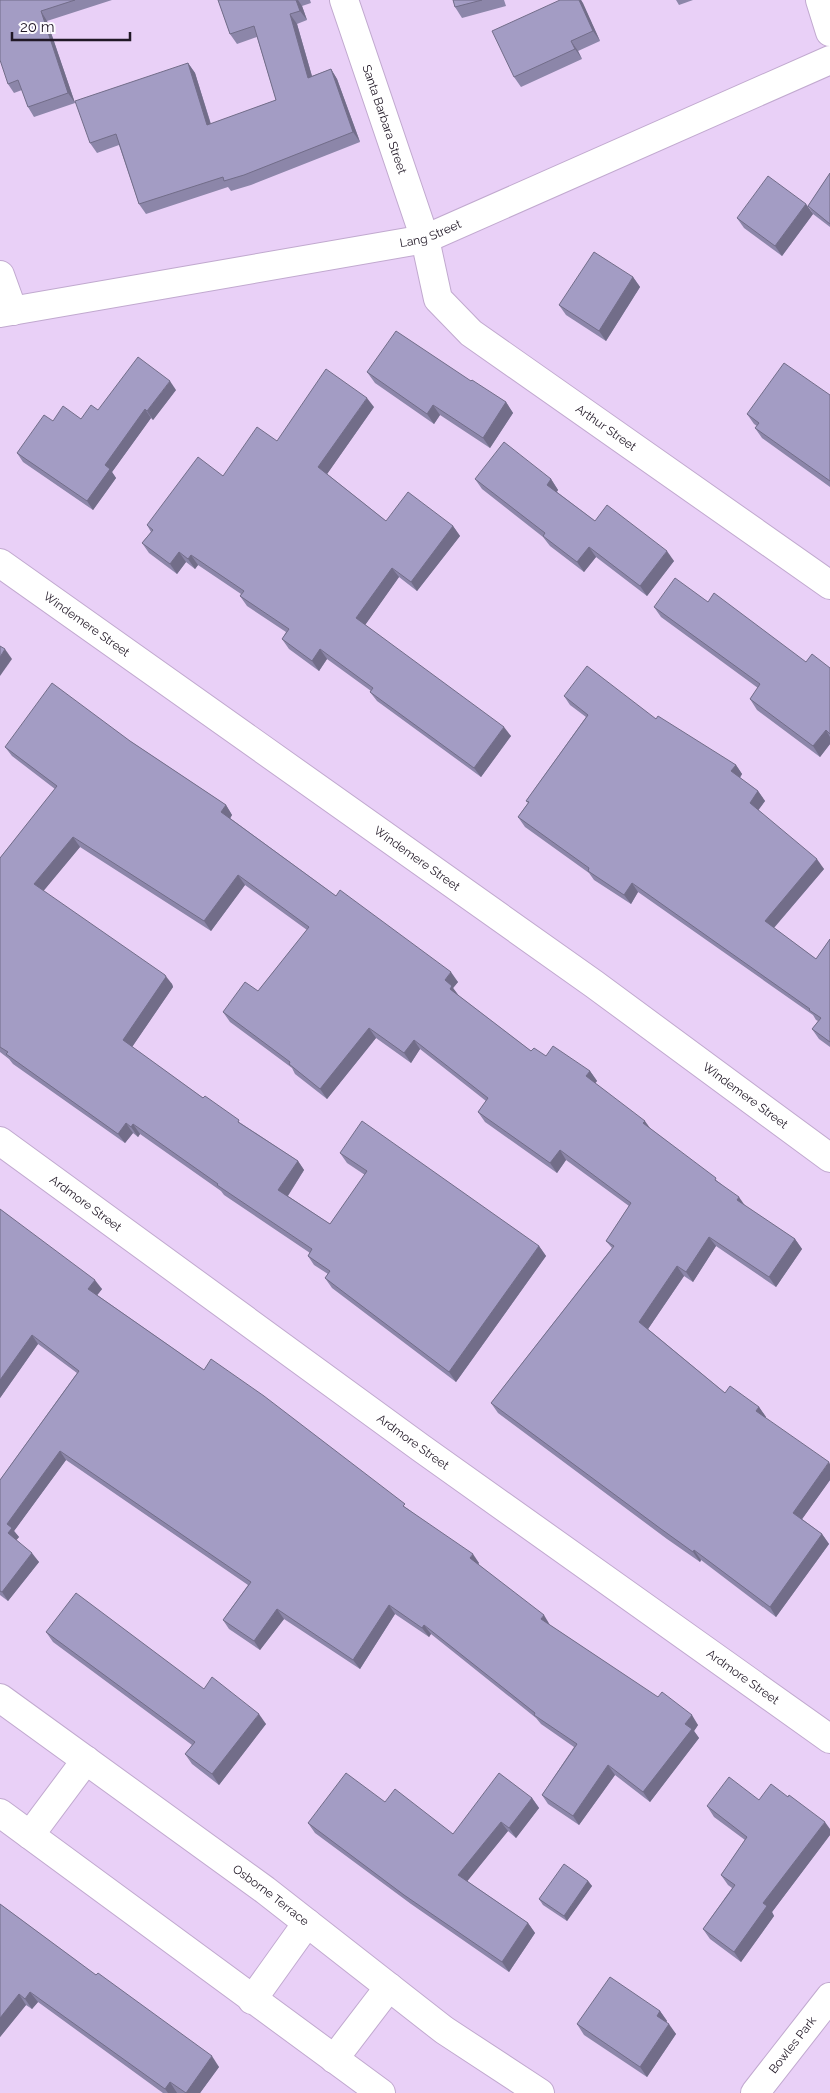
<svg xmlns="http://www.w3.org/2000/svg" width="830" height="2093" font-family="Raleway,sans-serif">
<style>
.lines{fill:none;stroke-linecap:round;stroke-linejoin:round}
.street-casing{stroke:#c1a9cf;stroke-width:30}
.street{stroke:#fff;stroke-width:28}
.wall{fill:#8c86a9}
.shaded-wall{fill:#726d89}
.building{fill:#a39cc4;stroke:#726d89}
.labels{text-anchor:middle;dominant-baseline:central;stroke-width:4.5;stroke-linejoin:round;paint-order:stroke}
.street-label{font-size:12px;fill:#211826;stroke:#fdfbff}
</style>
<rect width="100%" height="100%" fill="#e9d0f7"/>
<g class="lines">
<g class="street-casing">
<g id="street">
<path id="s1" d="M 344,0 L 425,239 L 438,299 L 471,333 L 830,585"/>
<polyline points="820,0 830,32"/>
<polyline points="0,275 13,311"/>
<path id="s2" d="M 0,313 L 425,239 L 830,60"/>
<path id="s3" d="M 0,563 L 594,984 L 830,1158"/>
<path id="s4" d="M 0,1141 L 421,1448 L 830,1739"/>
<path id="s5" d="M 0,1698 L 265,1890 L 444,2030 L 540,2093"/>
<polyline points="0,1813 381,2093"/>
<polyline points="30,1835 86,1760"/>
<polyline points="252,2000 307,1923"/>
<polyline points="334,2059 389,1987"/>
<path id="s6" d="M 755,2093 L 830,1997"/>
</g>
</g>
<use href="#street" class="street"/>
</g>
<g class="wall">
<polygon points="0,0 112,0 47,21 75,103 34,117 28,107 22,90 14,93 8,84"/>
<polygon points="218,0 310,0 311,3 302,6 307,20 297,24 312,76 331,69 337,79 360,142 251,185 231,191 228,187 146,214 139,204 119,145 97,153 90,143 188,63 195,73 211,124 276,100 257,37 237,44 230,34"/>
<polygon points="453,0 504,0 506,6 462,18 455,7"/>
<polygon points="560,0 581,0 600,41 578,51 582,59 521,87 514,77"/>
<polygon points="676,0 693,0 679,5"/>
<polygon points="830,173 830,227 813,214 808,206"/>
<polygon points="806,204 813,214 782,256 744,228 737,218"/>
<polygon points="633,277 640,287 606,341 566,315 559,305"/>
<polygon points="367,372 471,381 506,402 513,413 490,448 440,415 434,424 375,383"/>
<polygon points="176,390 153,420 151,418 112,472 116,478 93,510 23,462 17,453 53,421 81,419 98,410"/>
<polygon points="830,395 830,487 762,438 755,428 757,426 754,424 747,414"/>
<polygon points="374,407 327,474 386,521 453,526 460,536 417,591 399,577 365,625 511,736 481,777 377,701 370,692 371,691 327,659 319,671 289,649 282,639 286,632 247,606 240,596 241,594 198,565 195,569 186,562 177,574 149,553 142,543 151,532 147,525 277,441"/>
<polygon points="475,479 551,479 558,490 557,492 595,521 674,561 647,596 596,557 584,572 550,546 543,537 482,489"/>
<polygon points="708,602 806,662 830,668 830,744 820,757 757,710 750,699 758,688 661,617 654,607"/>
<polygon points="564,696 656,719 736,765 742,774 740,778 758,791 765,801 758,810 824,869 774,928 816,959 830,939 830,1047 819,1039 812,1029 818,1021 816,1020 813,1015 638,892 631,904 594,880 589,873 525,827 518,817 528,803 526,801 586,717 570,705"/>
<polygon points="130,741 226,805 232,815 230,818 336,896 458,982 453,988 459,996 531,1051 590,1071 597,1081 595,1083 651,1129 721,1184 745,1206 795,1239 802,1249 776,1287 716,1246 693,1282 684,1276 648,1329 725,1393 759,1407 766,1417 765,1417 830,1480 802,1519 822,1534 829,1544 776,1617 701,1560 700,1562 667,1539 498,1413 491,1403 612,1248 606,1241 629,1206 566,1160 557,1173 485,1122 478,1112 486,1101 420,1049 411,1063 376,1038 327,1099 295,1074 292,1068 230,1022 223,1012 258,991 307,930 245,885 211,931 80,847 43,891 172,984 173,987 132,1047 203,1098 298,1161 304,1170 288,1196 330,1224 365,1175 347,1163 340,1153 539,1246 546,1256 456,1382 332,1288 325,1278 328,1274 314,1265 308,1256 310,1253 224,1195 221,1191 140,1134 138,1137 133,1133 125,1143 13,1064 9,1059 0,1052 0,858 55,789 12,756 5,747"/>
<polygon points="0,1209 102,1289 97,1295 204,1370 408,1509 479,1563 478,1564 550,1625 698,1725 694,1731 699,1738 650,1802 615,1775 579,1825 548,1804 542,1795 574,1747 541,1724 536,1718 431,1634 429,1637 395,1614 360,1669 284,1619 260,1650 229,1629 223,1620 248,1585 66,1460 14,1531 19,1537 16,1540 39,1562 8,1601 0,1595 0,1480 77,1373 38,1344 0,1398"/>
<polygon points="46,1632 204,1689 266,1724 219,1785 192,1764 185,1754 192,1745 53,1642"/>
<polygon points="532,1798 539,1808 516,1838 508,1831 467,1881 528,1923 535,1933 509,1972 411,1904 315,1833 308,1823 385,1802 453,1834"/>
<polygon points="759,1800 830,1829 830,1835 772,1912 774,1916 741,1962 710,1939 703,1929 732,1888 728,1885 721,1875 745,1840 714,1817 707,1806"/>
<polygon points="588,1881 592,1886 567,1921 543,1905 539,1899"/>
<polygon points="0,1904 219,2067 200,2093 163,2093 38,2002 32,2009 26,2005 0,2037"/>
<polygon points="660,2011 667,2021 666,2022 676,2034 647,2077 584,2035 577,2024"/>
</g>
<g class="shaded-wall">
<polygon points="296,0 298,0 302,6 307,20 300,11"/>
<polygon points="579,0 581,0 583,3 600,41 593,31"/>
<polygon points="41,11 47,21 75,103 68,93"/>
<polygon points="290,14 297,24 315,87 308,78"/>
<polygon points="571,41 578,51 582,59 575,49"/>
<polygon points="188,63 195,73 214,135 207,125"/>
<polygon points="331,69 337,79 360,142 353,132"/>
<polygon points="806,204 813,214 782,256 775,246"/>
<polygon points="633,277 640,287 606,341 599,331"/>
<polygon points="170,381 176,390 153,420 147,411"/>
<polygon points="367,398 374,407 325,477 318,467"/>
<polygon points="506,402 513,413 490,448 483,438"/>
<polygon points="433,405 440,415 434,424 427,414"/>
<polygon points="145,409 151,418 112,472 116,478 93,510 87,501 105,465"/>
<polygon points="551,479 558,490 554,495 547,485"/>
<polygon points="453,526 460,536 417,591 411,582"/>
<polygon points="589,547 596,557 584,572 577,562"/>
<polygon points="667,551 674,561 647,596 640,586"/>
<polygon points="179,552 186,562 177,574 170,564"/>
<polygon points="191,555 198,565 195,569 188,559"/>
<polygon points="392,568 399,577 363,628 356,618"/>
<polygon points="5,649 12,659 0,676 0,657"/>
<polygon points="320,649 327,659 319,671 312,661"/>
<polygon points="504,727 511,736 481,777 474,768"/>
<polygon points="826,730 830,737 830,744 820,757 813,746"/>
<polygon points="736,765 742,774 738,780 731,771"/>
<polygon points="758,791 765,801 757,812 750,803"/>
<polygon points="226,805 232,815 228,822 221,812"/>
<polygon points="73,837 80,847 41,894 34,884"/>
<polygon points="817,859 824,869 771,931 765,921"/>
<polygon points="238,875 245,885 211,931 204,921"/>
<polygon points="632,883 638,892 631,904 624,895"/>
<polygon points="451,972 458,982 453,988 459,996 457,999 445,980"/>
<polygon points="165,975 172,984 173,987 130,1050 123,1040"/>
<polygon points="369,1028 376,1038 327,1099 320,1089"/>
<polygon points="414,1040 420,1049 411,1063 404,1053"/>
<polygon points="590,1071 597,1081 593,1086 586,1076"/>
<polygon points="645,1121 652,1131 643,1123"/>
<polygon points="126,1123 133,1133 125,1143 118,1134"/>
<polygon points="133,1124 140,1134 138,1137 131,1127"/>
<polygon points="560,1150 566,1160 557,1173 550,1163"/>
<polygon points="298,1161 304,1170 285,1200 278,1190"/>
<polygon points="739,1197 746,1207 737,1200"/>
<polygon points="709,1237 716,1246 693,1282 686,1272"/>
<polygon points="795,1239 802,1249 776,1287 769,1277"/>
<polygon points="539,1246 546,1256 456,1382 449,1372"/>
<polygon points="677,1266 684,1276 646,1332 639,1322"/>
<polygon points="95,1280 102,1289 95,1298 88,1289"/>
<polygon points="32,1335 38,1344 0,1398 0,1380"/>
<polygon points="759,1407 766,1417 763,1421 756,1411"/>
<polygon points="60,1451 66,1460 14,1531 19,1537 14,1543 8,1533 7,1524"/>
<polygon points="829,1462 830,1464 830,1480 800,1522 793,1513"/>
<polygon points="822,1534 829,1544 776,1617 770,1607"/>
<polygon points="694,1550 701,1560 700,1562 693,1552"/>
<polygon points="32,1553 39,1562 8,1601 2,1592"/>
<polygon points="473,1554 479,1563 476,1567 470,1558"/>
<polygon points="389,1605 395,1614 360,1669 353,1660"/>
<polygon points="277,1609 284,1619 260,1650 254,1641"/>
<polygon points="544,1615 550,1625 541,1619"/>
<polygon points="424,1625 431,1634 429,1637 422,1628"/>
<polygon points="259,1714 266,1724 219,1785 212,1774"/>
<polygon points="692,1715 698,1725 694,1731 699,1738 650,1802 643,1792 685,1724"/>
<polygon points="608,1765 615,1775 579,1825 573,1816"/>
<polygon points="532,1798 539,1808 516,1838 509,1828"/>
<polygon points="501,1822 508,1831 465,1884 458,1875"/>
<polygon points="825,1822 830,1829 830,1835 772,1912 774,1916 741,1962 734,1952 763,1903"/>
<polygon points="588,1881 592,1886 567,1921 564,1916"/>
<polygon points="528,1923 535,1933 509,1972 502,1962"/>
<polygon points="30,1992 38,2002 32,2009 25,1999"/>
<polygon points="19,1994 26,2005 0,2037 0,2018"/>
<polygon points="660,2011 667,2021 664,2026 657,2016"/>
<polygon points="669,2024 676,2034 647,2077 640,2067"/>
<polygon points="212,2056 219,2067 200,2093 186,2093"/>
<polygon points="170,2082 177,2093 168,2093 165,2089"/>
</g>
<g class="building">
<polygon points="0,0 75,0 41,11 68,93 28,107 18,80 8,84 0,60"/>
<polygon points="218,0 296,0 300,11 290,14 308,78 331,69 353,132 244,175 224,181 223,177 139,204 116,134 90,143 75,101 188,63 207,125 276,100 254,26 230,34"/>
<polygon points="453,0 482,0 455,7"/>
<polygon points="560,0 579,0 593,31 571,41 575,49 514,77 492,31"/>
<polygon points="830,173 830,224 808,206"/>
<polygon points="768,176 806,204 775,246 737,218"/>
<polygon points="594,252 633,277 599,331 559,305"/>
<polygon points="396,331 471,381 472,380 506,402 483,438 433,405 427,414 367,372"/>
<polygon points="138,357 170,381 147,411 145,409 105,465 110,469 87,501 17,453 44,415 53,421 63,406 81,419 91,405 98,410"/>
<polygon points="784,363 830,395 830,481 755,428 759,423 747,414"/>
<polygon points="326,369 367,398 318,467 386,521 408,492 453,526 411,582 392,568 356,618 504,727 474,768 370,692 373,688 320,649 312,661 282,639 289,629 240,596 244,591 191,555 188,559 179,552 170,564 142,543 153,530 147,525 198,457 223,476 257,427 277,441"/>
<polygon points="504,442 551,479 547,485 595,521 607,505 667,551 640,586 589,547 577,562 543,536 545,533 475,479"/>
<polygon points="675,578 708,602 714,593 806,662 812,654 830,668 830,734 826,730 813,746 750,699 760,684 654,607"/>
<polygon points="0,646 5,649 0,657"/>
<polygon points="587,666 656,719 658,716 736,765 731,771 758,791 750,803 817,859 765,921 816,959 830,939 830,1042 812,1029 821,1018 809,1010 810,1009 632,883 624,895 588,871 589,868 518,817 529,802 526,801 588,715 564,696"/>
<polygon points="52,683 130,741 226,805 221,812 336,896 340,890 451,972 445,980 452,986 450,989 531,1051 534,1048 546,1056 553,1046 590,1071 586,1076 645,1121 643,1123 716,1178 715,1180 739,1197 737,1200 795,1239 769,1277 709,1237 686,1272 677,1266 639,1322 725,1393 730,1386 759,1407 756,1411 829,1462 793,1513 822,1534 770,1607 694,1550 693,1552 661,1529 491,1403 614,1246 606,1241 631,1203 560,1150 550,1163 478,1112 488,1098 414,1040 404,1053 369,1028 320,1089 289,1064 290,1062 223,1012 245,982 258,991 309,927 238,875 204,921 73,837 34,884 165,975 166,977 123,1040 203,1098 205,1096 239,1120 238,1122 298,1161 278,1190 330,1224 367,1171 340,1153 362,1121 539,1246 449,1372 325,1278 330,1271 308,1256 312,1249 217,1185 218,1184 133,1124 131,1127 126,1123 118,1134 6,1054 8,1052 0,1047 0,858 57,786 5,747"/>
<polygon points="0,1209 95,1280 88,1289 204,1370 211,1359 264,1396 405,1504 403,1506 473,1554 470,1558 544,1615 541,1619 658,1697 662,1692 692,1715 685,1724 692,1729 643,1792 608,1765 573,1816 542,1795 577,1744 534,1715 535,1713 424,1625 422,1628 389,1605 353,1660 277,1609 254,1641 223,1620 251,1582 60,1451 7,1524 12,1528 8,1533 32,1553 2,1592 0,1591 0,1480 79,1371 32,1335 0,1380"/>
<polygon points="76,1593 204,1689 212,1677 259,1714 212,1774 185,1754 195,1742 46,1632"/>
<polygon points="346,1773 385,1802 395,1789 453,1834 499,1773 532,1798 509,1828 501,1822 458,1875 528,1923 502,1962 404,1895 308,1823"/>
<polygon points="729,1777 759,1800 771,1784 788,1797 789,1795 825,1822 763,1903 767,1906 734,1952 703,1929 735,1885 721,1875 747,1837 707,1806"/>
<polygon points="564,1864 588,1881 564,1916 539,1899"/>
<polygon points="0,1904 96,1975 98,1973 212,2056 186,2093 170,2082 165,2089 30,1992 25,1999 19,1994 0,2018"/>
<polygon points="610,1977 660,2011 657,2016 669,2024 640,2067 577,2024"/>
</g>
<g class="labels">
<g class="street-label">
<text stroke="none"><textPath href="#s1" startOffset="126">Santa Barbara Street</textPath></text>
<text stroke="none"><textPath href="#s2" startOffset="438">Lang Street</textPath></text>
<text stroke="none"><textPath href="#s1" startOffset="526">Arthur Street</textPath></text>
<text stroke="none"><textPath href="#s3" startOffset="106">Windemere Street</textPath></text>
<text stroke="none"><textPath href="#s3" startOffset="511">Windemere Street</textPath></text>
<text stroke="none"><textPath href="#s3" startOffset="916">Windemere Street</textPath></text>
<text stroke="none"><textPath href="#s4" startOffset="106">Ardmore Street</textPath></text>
<text stroke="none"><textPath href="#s4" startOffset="511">Ardmore Street</textPath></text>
<text stroke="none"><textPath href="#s4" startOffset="916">Ardmore Street</textPath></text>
<text stroke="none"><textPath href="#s5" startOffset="335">Osborne Terrace</textPath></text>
<text stroke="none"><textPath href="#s6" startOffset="61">Bowles Park</textPath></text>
</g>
</g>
<path d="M12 32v8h118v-8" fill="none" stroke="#211826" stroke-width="2.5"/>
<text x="20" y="32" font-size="15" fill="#211826" stroke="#fdfbff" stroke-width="4" paint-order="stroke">20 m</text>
</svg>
